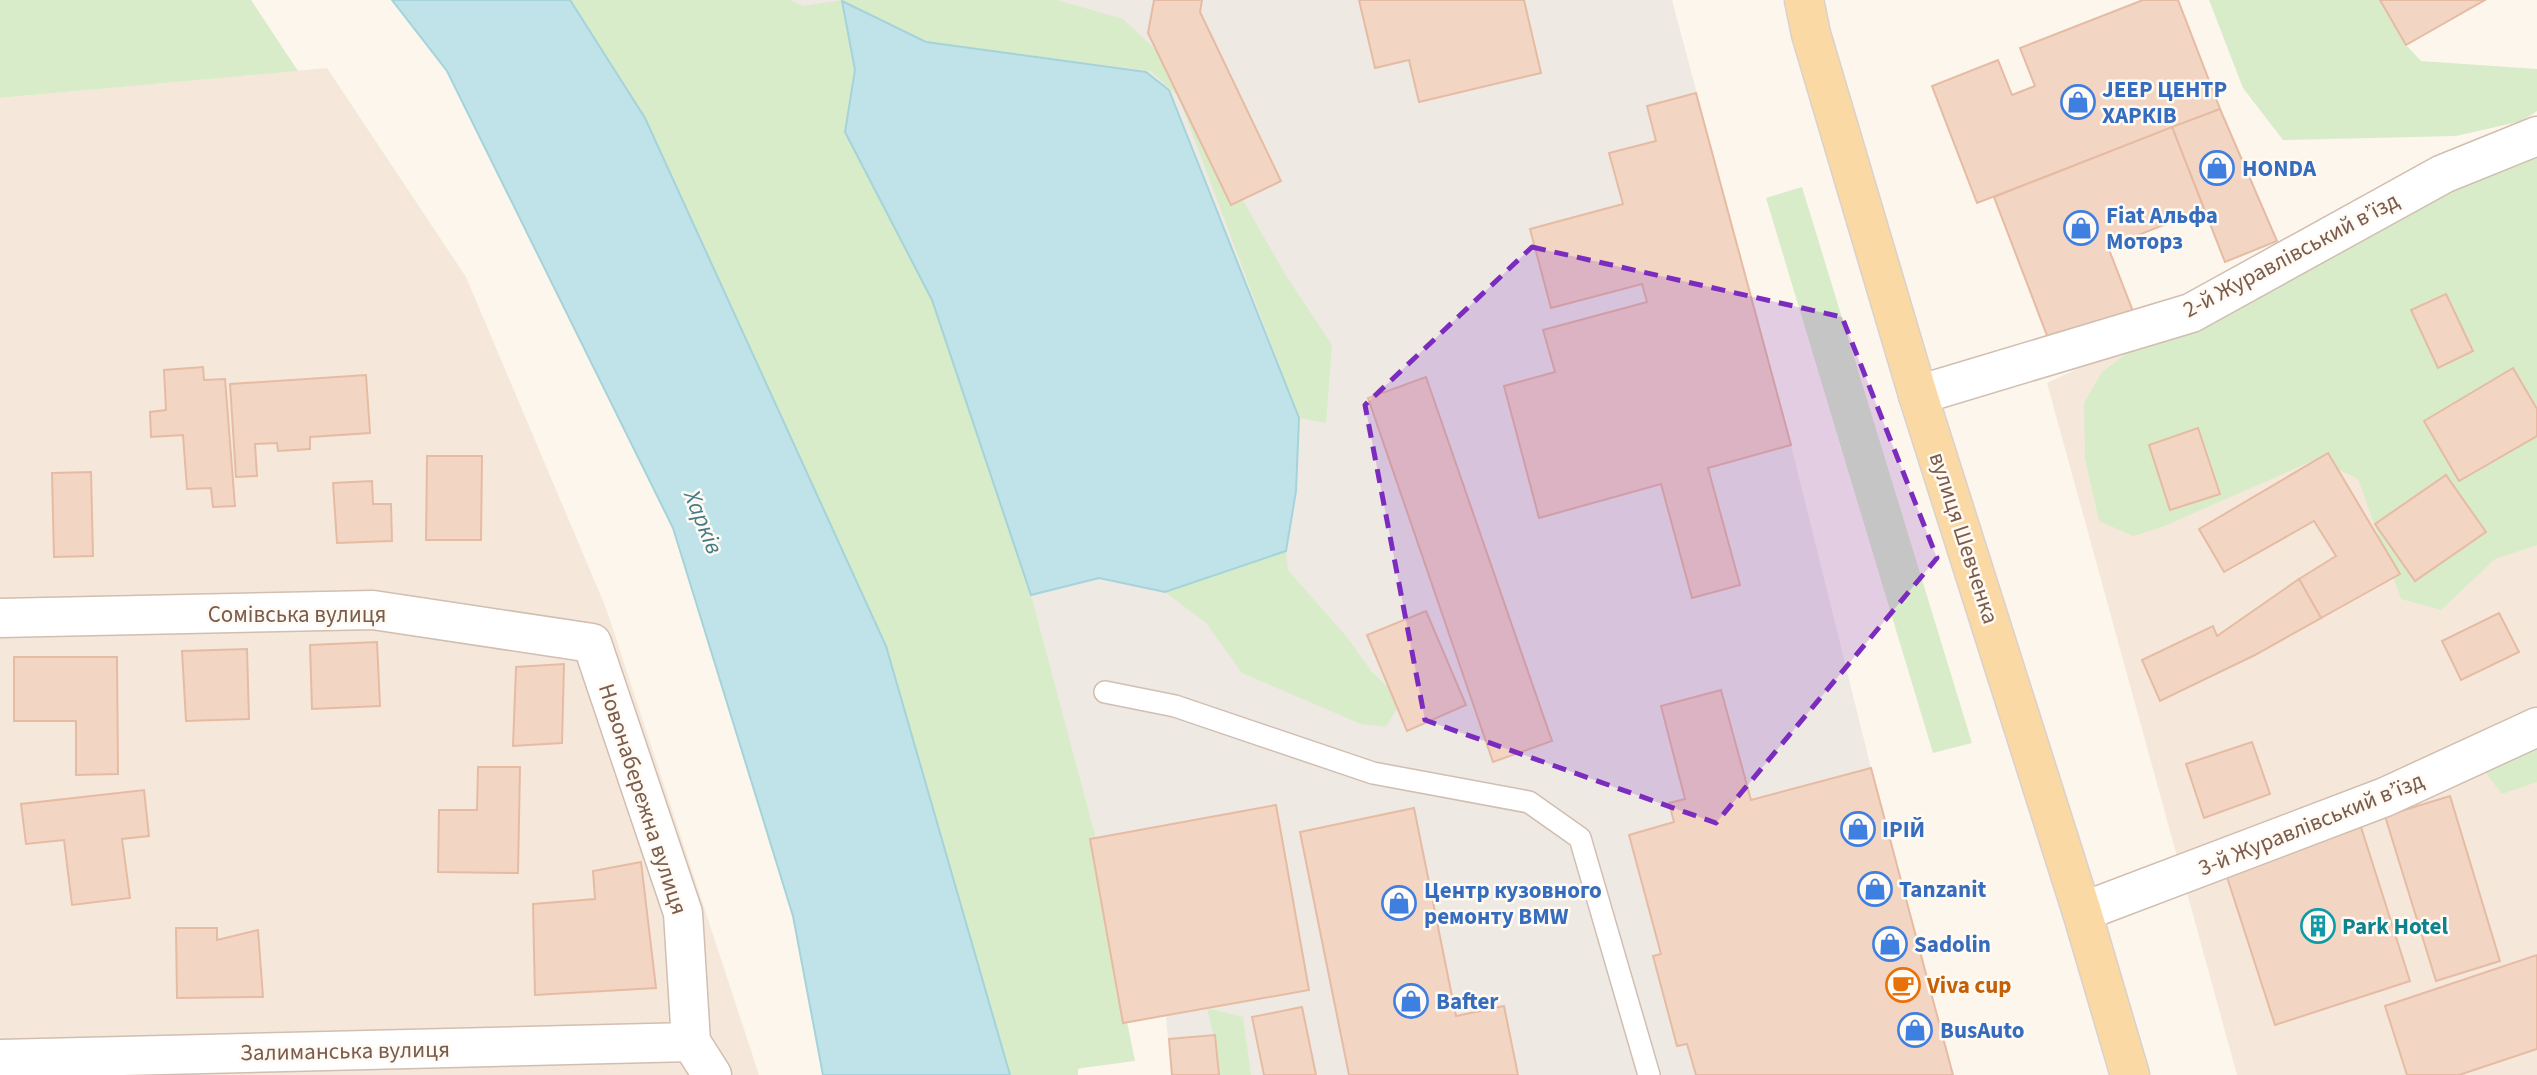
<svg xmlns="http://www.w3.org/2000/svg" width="2537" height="1075" font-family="'Source Sans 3',sans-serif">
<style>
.residential{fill:#f5e8da}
.industrial{fill:#efe9e4}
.green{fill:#d8ecc9}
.water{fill:#bfe3e8;stroke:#a5d3da;stroke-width:2}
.building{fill:#f3d5c3;stroke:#e6bba3;stroke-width:2}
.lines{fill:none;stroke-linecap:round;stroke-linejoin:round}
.service-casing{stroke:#d1beb0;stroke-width:24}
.minor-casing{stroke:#d1beb0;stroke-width:41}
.primary-casing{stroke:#dad1cd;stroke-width:41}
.service{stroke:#fff;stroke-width:21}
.minor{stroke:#fff;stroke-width:38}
.primary{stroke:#fbd9a5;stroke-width:38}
.marked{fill:#7b2cbf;fill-opacity:0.2;stroke:#7b2cbf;stroke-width:5;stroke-dasharray:14 9;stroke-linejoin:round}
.labels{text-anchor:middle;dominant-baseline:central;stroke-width:5;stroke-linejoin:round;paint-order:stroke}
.shop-label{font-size:23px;font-weight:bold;fill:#366cbe;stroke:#fffaf3;text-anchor:start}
.street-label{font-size:23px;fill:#7a5c4d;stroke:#fffaf3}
.culture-label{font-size:23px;font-weight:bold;fill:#0d838f;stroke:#fffaf3;text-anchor:start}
.food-label{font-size:23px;font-weight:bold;fill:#c56008;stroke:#fffaf3;text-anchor:start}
.water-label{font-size:24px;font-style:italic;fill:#437c86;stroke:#fffaf3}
</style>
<rect width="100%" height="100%" fill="#fdf6ec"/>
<g class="residential">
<polygon points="327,68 466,277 606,608 759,1075 0,1075 0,98"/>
<polygon points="2537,152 2537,1075 2237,1075 2047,383"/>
</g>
<polygon class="industrial" points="738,0 1672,0 1791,445 1871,768 1953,1075 1171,1075 1166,1016 1123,1023"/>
<g class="green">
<polygon points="0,0 251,0 298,71 0,98"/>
<polygon points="570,0 790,0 803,6 843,0 1057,0 1123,19 1171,64 1237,190 1285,274 1332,345 1326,423 1299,418 1178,96 1150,71 926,42 842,1 855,70 845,132 932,300 1031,595 1095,835 1096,870 1135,1061 1082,1068 1078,1069 1078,1075 1010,1075 886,646 645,118"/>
<polygon points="2209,0 2380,0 2406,45 2421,61 2537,69 2537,111 2522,121 2456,136 2283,140 2243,88"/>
<polygon points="2537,152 2537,545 2495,559 2441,610 2401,599 2358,479 2317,459 2162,527 2133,536 2099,521 2085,458 2084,403 2102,372 2149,336 2261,298 2425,203"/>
<polygon points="1802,187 1972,743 1933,753 1766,198"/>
<polygon points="1286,551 1288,570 1347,637 1372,672 1402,700 1386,727 1361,724 1242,673 1206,623 1165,592"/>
<polygon points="2537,741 2537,782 2502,794 2486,773"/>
<polygon points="1207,1008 1243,1017 1251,1075 1219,1075 1215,1042"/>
</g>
<g class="water">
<polygon points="392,0 570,0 645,118 886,646 1010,1075 823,1075 793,916 673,528 447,71"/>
<polygon points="842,1 926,42 1146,72 1169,90 1299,418 1296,491 1286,551 1165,592 1099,578 1031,595 932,300 845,132 855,70"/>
</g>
<g class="building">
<polygon points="1154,0 1202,0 1200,12 1281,181 1231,205 1148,33"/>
<polygon points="1359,0 1524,0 1541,73 1419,102 1409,60 1375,68"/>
<polygon points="2143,0 2178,0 2220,109 1977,203 1932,86 1998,60 2012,95 2035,86 2020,48"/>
<polygon points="2380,0 2485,0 2406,45"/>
<polygon points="1696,93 1791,445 1708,468 1740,585 1692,598 1661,484 1539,518 1504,386 1555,372 1543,330 1647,302 1642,284 1551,308 1530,229 1623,204 1609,153 1656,141 1647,106"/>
<polygon points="2220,109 2277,241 2225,262 2172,127"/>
<polygon points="2172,127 2204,209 2108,247 2134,314 2051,346 1994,197"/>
<polygon points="2446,294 2473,351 2438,368 2411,310"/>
<polygon points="203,367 204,380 225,379 235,506 213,507 211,488 187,489 183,435 151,437 150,412 166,410 164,370"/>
<polygon points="2513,368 2537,409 2537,436 2459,481 2424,421"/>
<polygon points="366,375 370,433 310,437 310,449 278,451 277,443 255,444 257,476 236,477 230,384"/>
<polygon points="1426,377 1552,741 1493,762 1368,398"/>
<polygon points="2198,428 2220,494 2170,510 2149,445"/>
<polygon points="2328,453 2400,574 2321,618 2299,579 2336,556 2314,521 2224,572 2199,529"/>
<polygon points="427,456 482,456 481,540 426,540"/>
<polygon points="91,472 93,556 54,557 52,473"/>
<polygon points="2446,475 2486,532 2415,581 2375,524"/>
<polygon points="372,481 373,504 391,504 392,541 337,543 333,483"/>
<polygon points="2299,579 2321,618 2255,655 2160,701 2142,660 2213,626 2217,636"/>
<polygon points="1426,611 1466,705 1407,731 1367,635"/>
<polygon points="2499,613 2519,652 2461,680 2442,641"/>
<polygon points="377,642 380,706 312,709 310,645"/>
<polygon points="247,649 249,719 186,721 182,651"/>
<polygon points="14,657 117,657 118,774 76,775 76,721 14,721"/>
<polygon points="564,664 562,743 513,746 516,667"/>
<polygon points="1721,690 1751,800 1871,768 1953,1075 1696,1075 1687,1044 1677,1046 1653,956 1661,954 1629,835 1674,822 1669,803 1685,799 1661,706"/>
<polygon points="2252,742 2270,794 2204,818 2186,764"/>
<polygon points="478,767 520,767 518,873 438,872 439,810 477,810"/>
<polygon points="144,790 149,836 122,839 130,898 72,905 64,840 26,844 21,804"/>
<polygon points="2450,796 2500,961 2436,981 2385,816"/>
<polygon points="1276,805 1309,990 1123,1023 1090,839"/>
<polygon points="1414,808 1456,1016 1504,1006 1518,1075 1349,1075 1300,832"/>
<polygon points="2361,827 2410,981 2275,1025 2225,871"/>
<polygon points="641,862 656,988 535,995 533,904 595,899 593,871"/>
<polygon points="176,928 217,928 217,940 258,930 263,997 177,998"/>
<polygon points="2537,955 2537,1049 2459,1075 2407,1075 2385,1006"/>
<polygon points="1302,1007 1316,1075 1264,1075 1252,1017"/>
<polygon points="1215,1035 1219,1075 1172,1075 1169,1039"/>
</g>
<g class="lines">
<g class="service-casing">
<polyline id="service" points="1105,692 1175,706 1373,773 1529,802 1580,838 1649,1075"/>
</g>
<g class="minor-casing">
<g id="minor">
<polyline points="1918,395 2191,313 2443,174 2537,136"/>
<polyline points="0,618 373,610 592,643 683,913 691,1042 712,1075"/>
<polyline points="2082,912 2385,797 2537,727"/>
<polyline points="0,1059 691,1042"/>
</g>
</g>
<g class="primary-casing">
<polyline id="primary" points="1804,0 1811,34 1918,395 2082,912 2130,1075"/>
</g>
<use href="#service" class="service"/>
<use href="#minor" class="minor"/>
<use href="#primary" class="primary"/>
</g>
<path class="marked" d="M 1532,247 L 1842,317 L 1937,558 L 1716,823 L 1425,720 L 1365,405 Z"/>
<defs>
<g id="shop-ring" transform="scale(1.75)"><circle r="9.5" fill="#fffaf3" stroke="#3f7fe0" stroke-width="1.5"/><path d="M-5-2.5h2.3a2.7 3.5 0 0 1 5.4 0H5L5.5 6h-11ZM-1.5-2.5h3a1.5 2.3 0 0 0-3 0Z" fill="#3f7fe0"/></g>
<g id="building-ring" transform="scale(1.75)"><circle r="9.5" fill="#fffaf3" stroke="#0f9aa8" stroke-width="1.5"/><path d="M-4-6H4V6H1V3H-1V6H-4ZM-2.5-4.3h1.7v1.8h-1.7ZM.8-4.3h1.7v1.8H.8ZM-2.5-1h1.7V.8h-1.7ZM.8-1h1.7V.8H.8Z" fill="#0f9aa8"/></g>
<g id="cafe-ring" transform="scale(1.75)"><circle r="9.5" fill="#fffaf3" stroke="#e8710a" stroke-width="1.5"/><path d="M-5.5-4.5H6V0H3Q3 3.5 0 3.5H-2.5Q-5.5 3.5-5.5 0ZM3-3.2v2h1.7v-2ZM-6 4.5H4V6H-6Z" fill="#e8710a"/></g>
</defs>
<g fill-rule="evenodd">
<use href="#shop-ring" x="2078" y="102"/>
<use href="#shop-ring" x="2217" y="168"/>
<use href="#shop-ring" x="2081" y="228"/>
<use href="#shop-ring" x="1858" y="829"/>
<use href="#shop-ring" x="1875" y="889"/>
<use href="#shop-ring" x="1399" y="903"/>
<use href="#building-ring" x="2318" y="926"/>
<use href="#shop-ring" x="1890" y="944"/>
<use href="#cafe-ring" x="1903" y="985"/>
<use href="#shop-ring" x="1411" y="1001"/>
<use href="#shop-ring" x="1915" y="1030"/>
</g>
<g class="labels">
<g class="shop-label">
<text x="2102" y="89">JEEP ЦЕНТР<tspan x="2102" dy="26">ХАРКІВ</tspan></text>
<text x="2242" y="168">HONDA</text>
<text x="2106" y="215">Fiat Альфа<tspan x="2106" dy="26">Моторз</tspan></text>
<text x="1882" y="829">ІРІЙ</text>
<text x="1899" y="889">Tanzanit</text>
<text x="1424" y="890">Центр кузовного<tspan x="1424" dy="26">ремонту BMW</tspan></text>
<text x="1914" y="944">Sadolin</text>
<text x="1436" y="1001">Bafter</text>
<text x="1940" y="1030">BusAuto</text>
</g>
<g class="street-label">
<text transform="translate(2291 255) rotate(-28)">2-й Журавлівський в’їзд</text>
<text transform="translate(1964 538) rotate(72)">вулиця Шевченка</text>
<text x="297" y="614">Сомівська вулиця</text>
<text transform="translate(643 799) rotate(72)">Новонабережна вулиця</text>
<text transform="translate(2311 824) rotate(-22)">3-й Журавлівський в’їзд</text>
<text transform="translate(345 1051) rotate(-1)">Залиманська вулиця</text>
</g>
<g class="culture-label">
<text x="2342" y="926">Park Hotel</text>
</g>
<g class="food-label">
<text x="1927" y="985">Viva cup</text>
</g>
<g class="water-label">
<text transform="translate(703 522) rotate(68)">Харків</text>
</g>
</g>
</svg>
